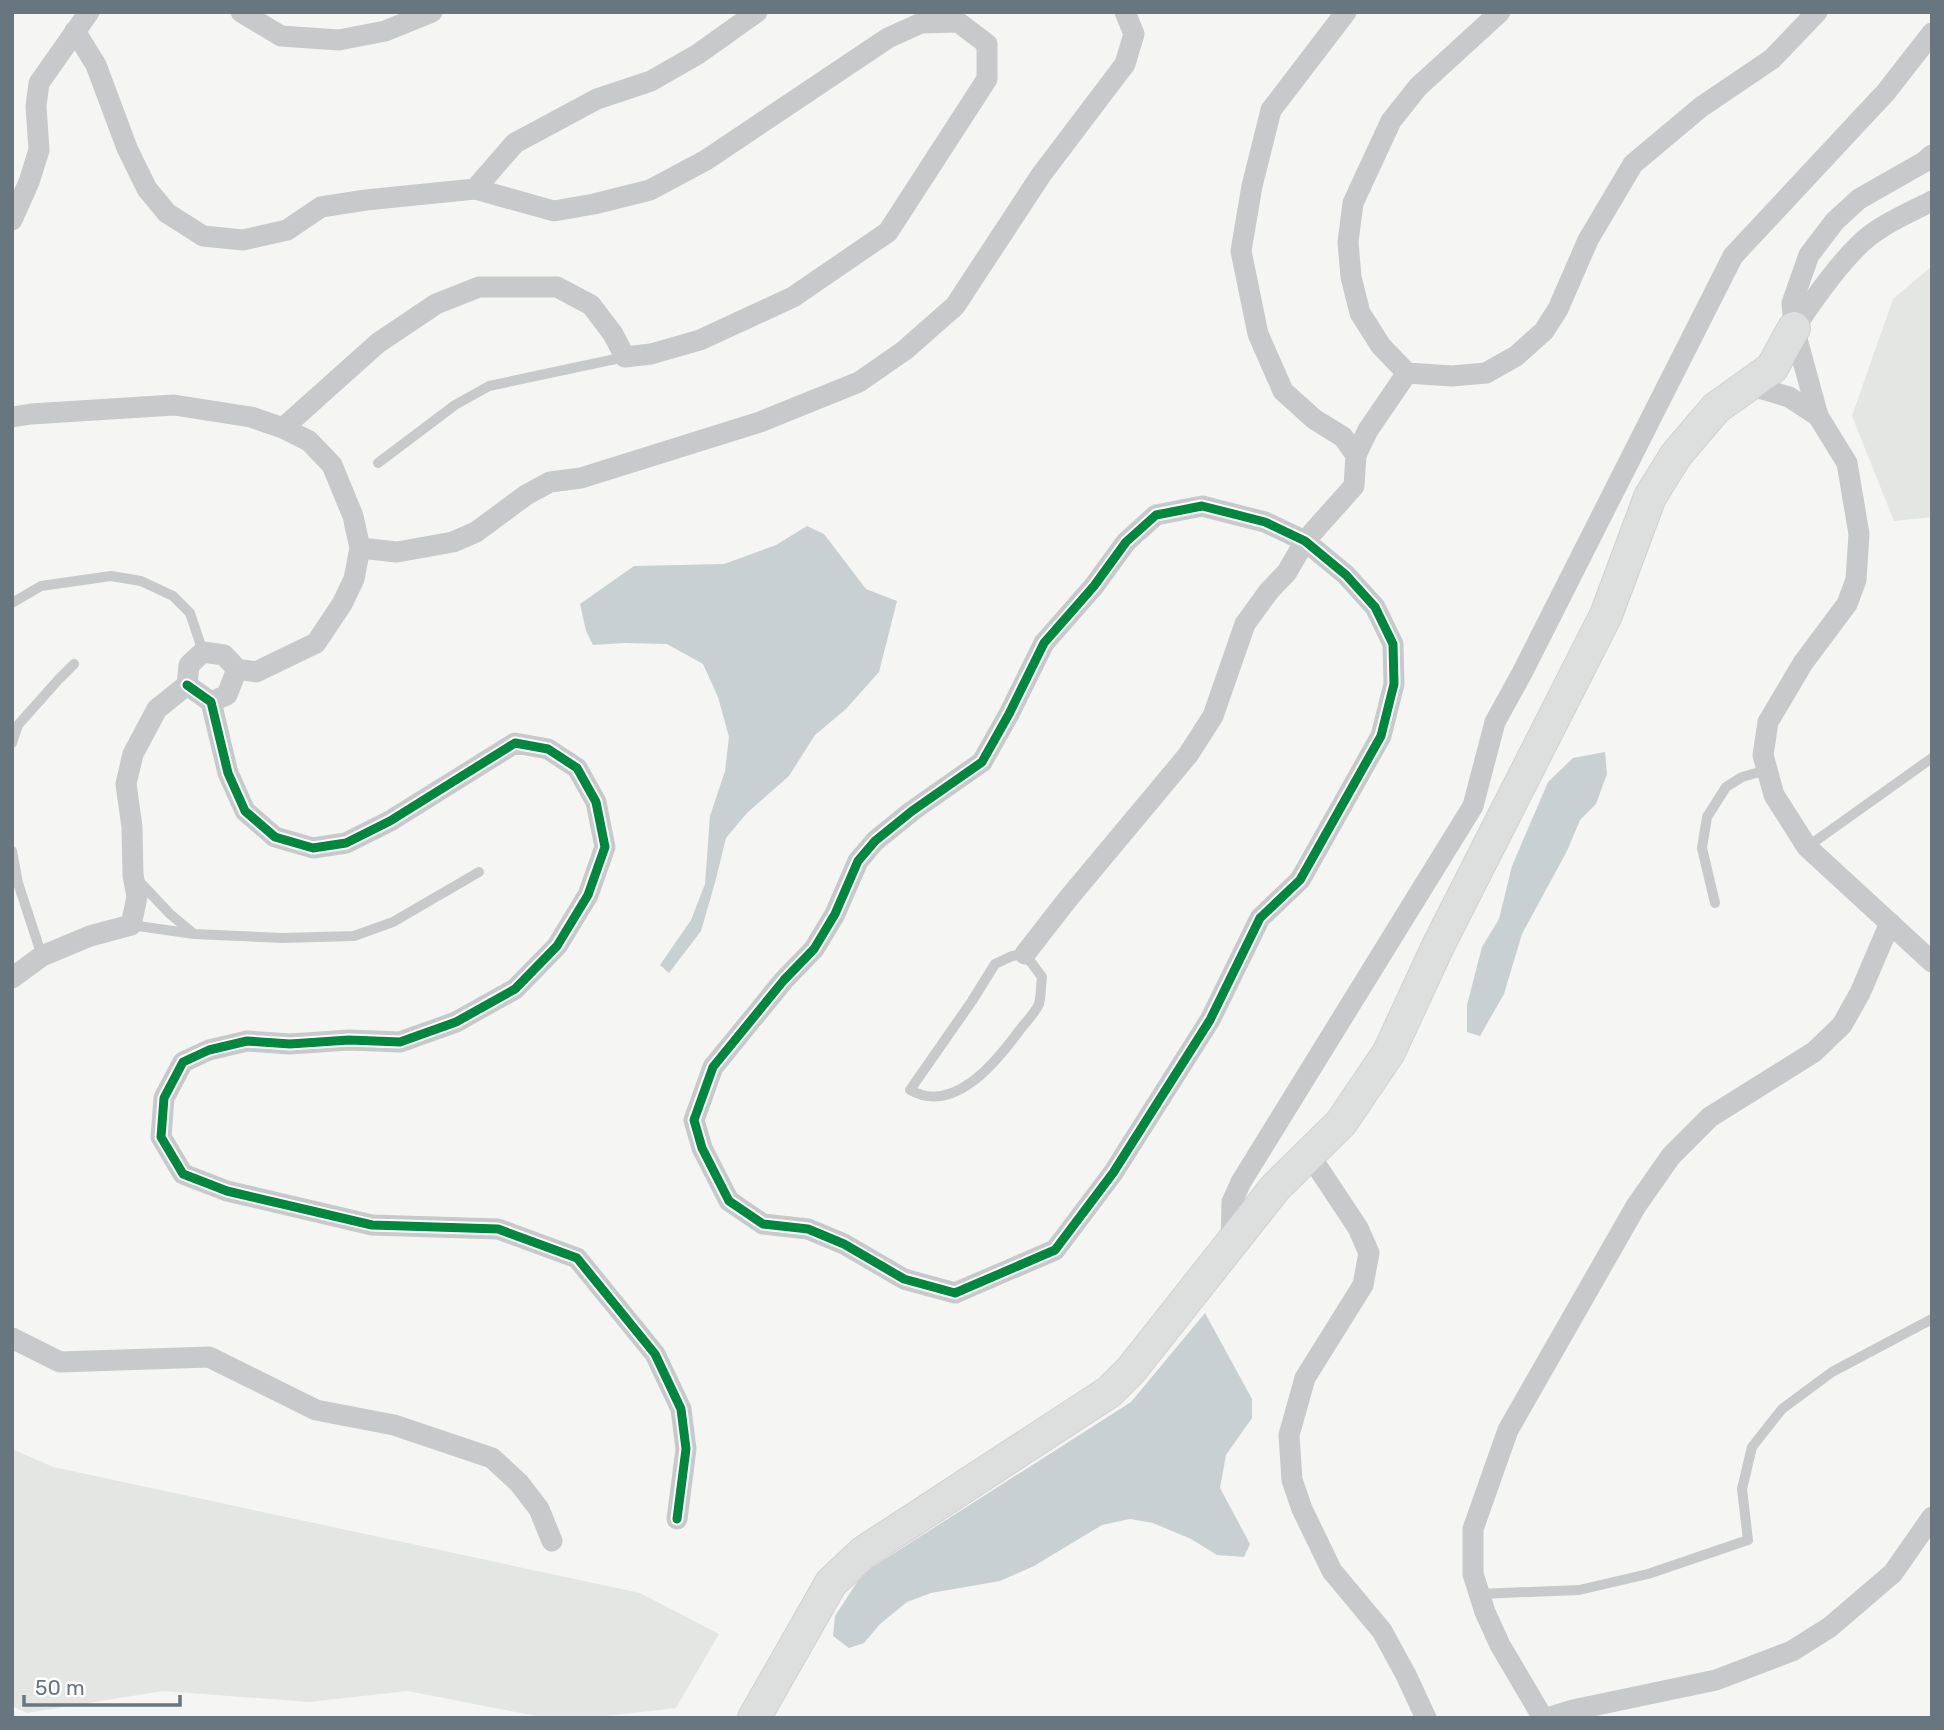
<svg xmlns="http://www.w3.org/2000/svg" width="1944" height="1730" font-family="Rubik,sans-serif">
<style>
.green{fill:#e3e6e2}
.water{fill:#c9d0d2}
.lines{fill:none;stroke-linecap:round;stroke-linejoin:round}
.secondary-casing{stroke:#d1d1d1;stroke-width:34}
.lane{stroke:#c7c9ca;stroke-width:10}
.street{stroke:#c7c9ca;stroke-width:21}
.secondary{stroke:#dddede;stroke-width:32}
.cycleway-casing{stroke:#fff;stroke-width:13}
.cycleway{stroke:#00873e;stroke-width:9}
</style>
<rect width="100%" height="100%" fill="#f5f5f4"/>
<g class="green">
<polygon points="1932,266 1932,517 1894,521 1852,416 1893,299"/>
<polygon points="12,1449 53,1467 640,1593 719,1634 676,1708 589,1718 546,1718 408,1691 309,1702 163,1691 27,1713 12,1706"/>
</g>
<g class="water">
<polygon points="807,526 824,534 866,589 897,601 879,672 846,709 815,735 789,776 747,813 726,838 716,879 701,931 669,973 660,965 691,920 705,884 710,816 725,771 729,737 718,697 703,664 667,644 625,643 593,645 586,631 580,604 634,566 724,564 776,545"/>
<polygon points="1605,752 1607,774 1596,804 1580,820 1567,851 1522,934 1504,994 1480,1036 1467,1032 1467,1005 1482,947 1499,919 1512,866 1548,782 1573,758"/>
<polygon points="1205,1313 1252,1399 1252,1418 1226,1455 1220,1488 1250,1544 1244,1557 1217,1555 1191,1539 1153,1523 1130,1519 1102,1525 1034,1566 1000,1581 931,1593 907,1602 880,1624 864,1643 849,1648 833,1636 835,1616 863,1573 1131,1402"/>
</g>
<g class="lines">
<g class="secondary-casing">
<polyline id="secondary" points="754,1718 831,1583 864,1552 1109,1392 1131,1370 1275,1188 1341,1123 1389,1052 1439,944 1606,615 1650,497 1676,455 1716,408 1772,368 1794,328"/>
</g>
<g class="lane">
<polyline points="378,463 455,405 489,386 625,357"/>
<polyline points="12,603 41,586 111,576 141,581 173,596 190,613 203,652"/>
<polyline points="12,743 18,725 59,679 74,664"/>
<polyline points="1807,847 1932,758"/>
<polyline points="12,851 18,883 42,956"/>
<polyline points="136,878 170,914 194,934"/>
<polyline points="1715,903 1702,848 1707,817 1726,787 1742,777 1767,770"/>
<polyline points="131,925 194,934 282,938 354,936 393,922 479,872"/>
<path d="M 1025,954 L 1042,977 C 1041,985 1041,996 1039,1004 C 1035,1013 1025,1023 1019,1031 C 996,1062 954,1115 910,1090 L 972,1001 L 995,964 L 1012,956 Z"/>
<polyline points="1479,1594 1579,1590 1648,1574 1748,1540 1742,1489 1752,1447 1782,1409 1832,1372 1932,1319"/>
</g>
<g class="street">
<polyline points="241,12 281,36 339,40 385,31 432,12"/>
<polyline points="1500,12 1418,87 1391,121 1353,203 1348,242 1351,277 1360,313 1381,346 1407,373 1452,376 1486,373 1516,356 1544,331 1558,309 1588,240 1633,164 1701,107 1772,59 1817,12"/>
<polyline points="75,31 96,65 127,148 147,189 167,213 203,236 243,240 287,230 321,207 366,200 475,189 515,143 597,99 651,81 698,54 757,12"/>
<polyline points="12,220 29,182 39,150 36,106 39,83 89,12"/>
<path d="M 1794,328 C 1814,300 1833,271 1858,246 C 1877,226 1907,214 1932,201"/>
<polyline points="1749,385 1789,397 1818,416 1847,463 1859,534 1856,580 1847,604 1803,663 1768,722 1763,755 1774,795 1807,847 1932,962"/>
<polyline points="1818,416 1794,328 1792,303 1809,255 1835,221 1859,199 1924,162 1932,155"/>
<polyline points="12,417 31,414 174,405 251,417 283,428 309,441 332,465 353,516 360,548 354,579 342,604 316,643 256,672 237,669 224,655 203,652 189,665 187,685 157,709 133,754 126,784 132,827 133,875 137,897 131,925 90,936 42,956 12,978"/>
<polyline points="283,428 378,343 436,304 479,287 557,287 591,305 613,334 625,357 651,354 700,340 793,297 888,232 987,79 987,44 958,22 921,23 888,38 706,160 650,190 594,204 554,211 475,189"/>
<polyline points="1356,455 1368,430 1407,373"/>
<polygon points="1202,506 1265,522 1305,541 1346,575 1375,607 1393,644 1394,684 1381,736 1300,880 1260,918 1210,1020 1113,1173 1055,1250 955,1293 904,1279 844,1244 808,1229 763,1224 729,1201 702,1148 694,1120 713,1067 784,980 814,949 835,914 858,861 875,841 912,811 982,762 1009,714 1044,643 1094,586 1126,542 1156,515"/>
<polyline points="360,548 397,552 453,542 476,532 526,495 550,482 581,478 760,422 859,382 905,350 955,306 1041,175 1125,64 1134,34 1125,12"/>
<polyline points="187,685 211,702 228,773 245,811 275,837 313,848 346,843 390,821 515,743 548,749 577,768 596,802 605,847 588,895 557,946 515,989 456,1022 400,1042 349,1040 290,1044 247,1041 209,1050 183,1062 164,1098 161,1137 183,1174 227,1191 372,1225 498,1229 577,1258 655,1354 681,1409 686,1449 677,1519"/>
<polyline points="211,702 227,695 237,669"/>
<polyline points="1025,954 1067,900 1188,755 1213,716 1245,624 1269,591 1287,572 1305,541 1354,486 1356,455 1343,437 1314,419 1283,391 1258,334 1241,251 1252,186 1271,110 1346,12"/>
<polyline points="1309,1154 1358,1228 1369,1253 1363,1285 1305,1378 1289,1435 1292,1480 1302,1509 1332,1571 1382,1631 1406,1675 1426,1718"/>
<polyline points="1231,1244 1232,1202 1241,1182 1473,806 1495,722 1522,673 1733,256 1886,92 1932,33"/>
<polyline points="12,1338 60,1362 209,1357 316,1410 394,1425 492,1458 519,1483 539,1509 552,1541"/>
<polyline points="1543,1718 1500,1645 1485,1612 1473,1574 1473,1529 1508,1430 1636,1206 1671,1156 1710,1117 1814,1052 1842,1025 1860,993 1890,923"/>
<polyline points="1547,1718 1573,1710 1716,1680 1792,1651 1830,1627 1893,1573 1932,1517"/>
</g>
<use href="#secondary" class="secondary"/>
<g class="cycleway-casing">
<g id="cycleway">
<polygon points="1202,506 1265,522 1305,541 1346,575 1375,607 1393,644 1394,684 1381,736 1300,880 1260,918 1210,1020 1113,1173 1055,1250 955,1293 904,1279 844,1244 808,1229 763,1224 729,1201 702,1148 694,1120 713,1067 784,980 814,949 835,914 858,861 875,841 912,811 982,762 1009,714 1044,643 1094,586 1126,542 1156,515"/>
<polyline points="187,685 211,702 228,773 245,811 275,837 313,848 346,843 390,821 515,743 548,749 577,768 596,802 605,847 588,895 557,946 515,989 456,1022 400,1042 349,1040 290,1044 247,1041 209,1050 183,1062 164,1098 161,1137 183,1174 227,1191 372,1225 498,1229 577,1258 655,1354 681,1409 686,1449 677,1519"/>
</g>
</g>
<use href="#cycleway" class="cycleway"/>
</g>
<rect width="1944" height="1730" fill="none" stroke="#687680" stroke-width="28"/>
<path d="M24 1695v10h156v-10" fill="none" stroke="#687680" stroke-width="3.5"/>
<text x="35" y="1695" font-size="21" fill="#687680" stroke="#ffffff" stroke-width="5" paint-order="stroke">50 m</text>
</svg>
